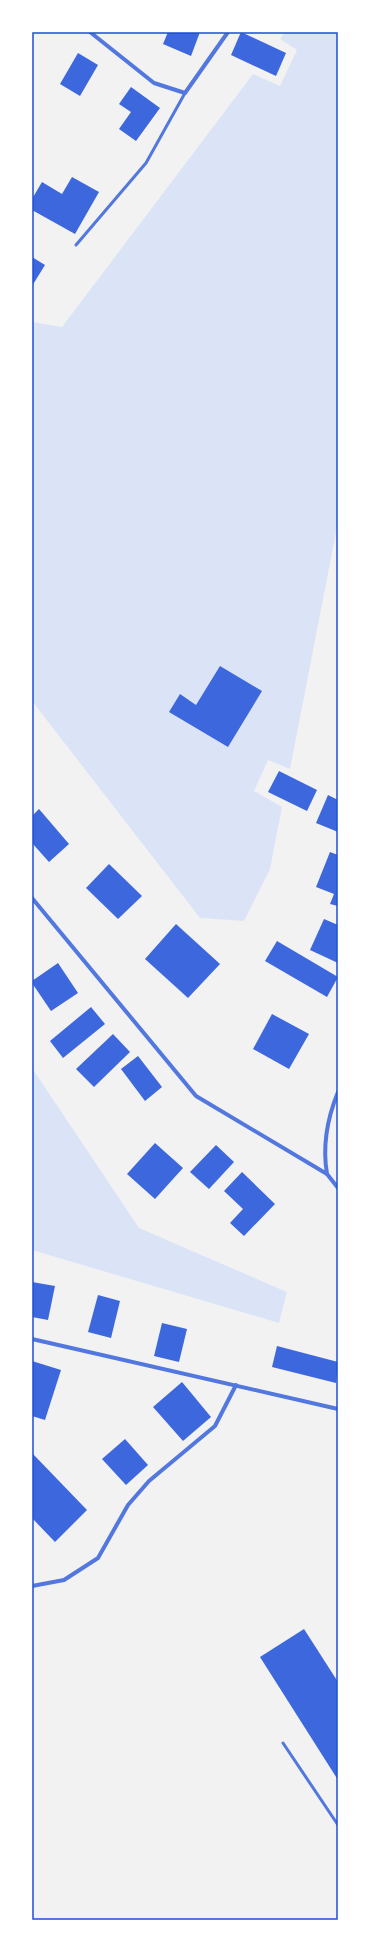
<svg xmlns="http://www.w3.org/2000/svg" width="370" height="1952" font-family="'Crimson Pro',serif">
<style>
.green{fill:#dbe4f7}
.building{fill:#3d67dc}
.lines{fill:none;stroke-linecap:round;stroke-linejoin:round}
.service{stroke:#5277de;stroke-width:3}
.minor{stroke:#5277de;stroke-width:4}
.neatline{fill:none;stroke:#1d4ed8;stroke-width:1.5}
</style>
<rect width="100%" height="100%" fill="#f2f2f2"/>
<g class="green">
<polygon points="285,32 338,32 338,522 290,769 268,760 254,791 282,807 270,869 244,921 200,918 32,701 32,322 62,327 253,74 280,86 297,50 280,39"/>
<polygon points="32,1068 139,1228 287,1292 279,1323 32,1250"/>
</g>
<g class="building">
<polygon points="168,32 200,32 191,56 163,44"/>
<polygon points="241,32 286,53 276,76 231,55"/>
<polygon points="78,53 98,65 80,96 60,84"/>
<polygon points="131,87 160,108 136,141 119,129 131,112 119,104"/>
<polygon points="72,177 99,192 75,234 32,210 32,199 42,182 62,194"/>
<polygon points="32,257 45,265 32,286"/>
<polygon points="220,666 262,691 228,747 169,712 180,694 196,705"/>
<polygon points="279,771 317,790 307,811 268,792"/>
<polygon points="328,795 338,800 338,832 316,823"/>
<polygon points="39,809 69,844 49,862 32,843 32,816"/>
<polygon points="330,852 338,855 338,906 330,904 334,894 316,887"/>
<polygon points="109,864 142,896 118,919 86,888"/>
<polygon points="324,919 338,925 338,963 310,950"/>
<polygon points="176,924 220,964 188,998 145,959"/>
<polygon points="277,941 338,977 327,997 265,961"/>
<polygon points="58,963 78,993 51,1011 32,983 32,981"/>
<polygon points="91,1007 105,1024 63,1058 50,1041"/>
<polygon points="272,1014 309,1034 289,1069 253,1049"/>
<polygon points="113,1034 130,1052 94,1087 76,1069"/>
<polygon points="138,1056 162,1087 145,1101 121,1069"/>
<polygon points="155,1143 183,1168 155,1199 127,1174"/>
<polygon points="216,1145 234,1162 209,1189 190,1172"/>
<polygon points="242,1172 275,1204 244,1236 230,1223 243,1209 224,1191"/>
<polygon points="32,1282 55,1286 48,1320 32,1317"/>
<polygon points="98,1295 120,1301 111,1338 88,1332"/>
<polygon points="162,1323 187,1329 179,1362 154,1356"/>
<polygon points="277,1346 338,1362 336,1383 272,1367"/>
<polygon points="32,1361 61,1370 45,1420 32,1416"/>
<polygon points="182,1382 211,1417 183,1441 153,1407"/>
<polygon points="125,1439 148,1465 126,1485 102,1459"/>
<polygon points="32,1453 87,1510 55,1542 32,1518"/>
<polygon points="304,1629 338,1682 338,1780 260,1657"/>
</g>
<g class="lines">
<g class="service">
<polyline points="76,245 146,163 185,93"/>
<polyline points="283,1743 338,1825"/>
</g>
<g class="minor">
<polyline points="90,32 154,83 185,93 228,32"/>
<polyline points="32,898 196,1096 327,1174 338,1188"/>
<path d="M 327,1174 C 322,1145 327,1119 338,1092"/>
<polyline points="32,1339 338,1409"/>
<polyline points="32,1586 64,1580 98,1558 128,1505 149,1481 215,1426 236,1385"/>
</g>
</g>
<rect width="370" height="1952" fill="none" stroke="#ffffff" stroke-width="66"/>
<rect x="33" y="33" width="304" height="1886" class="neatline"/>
</svg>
